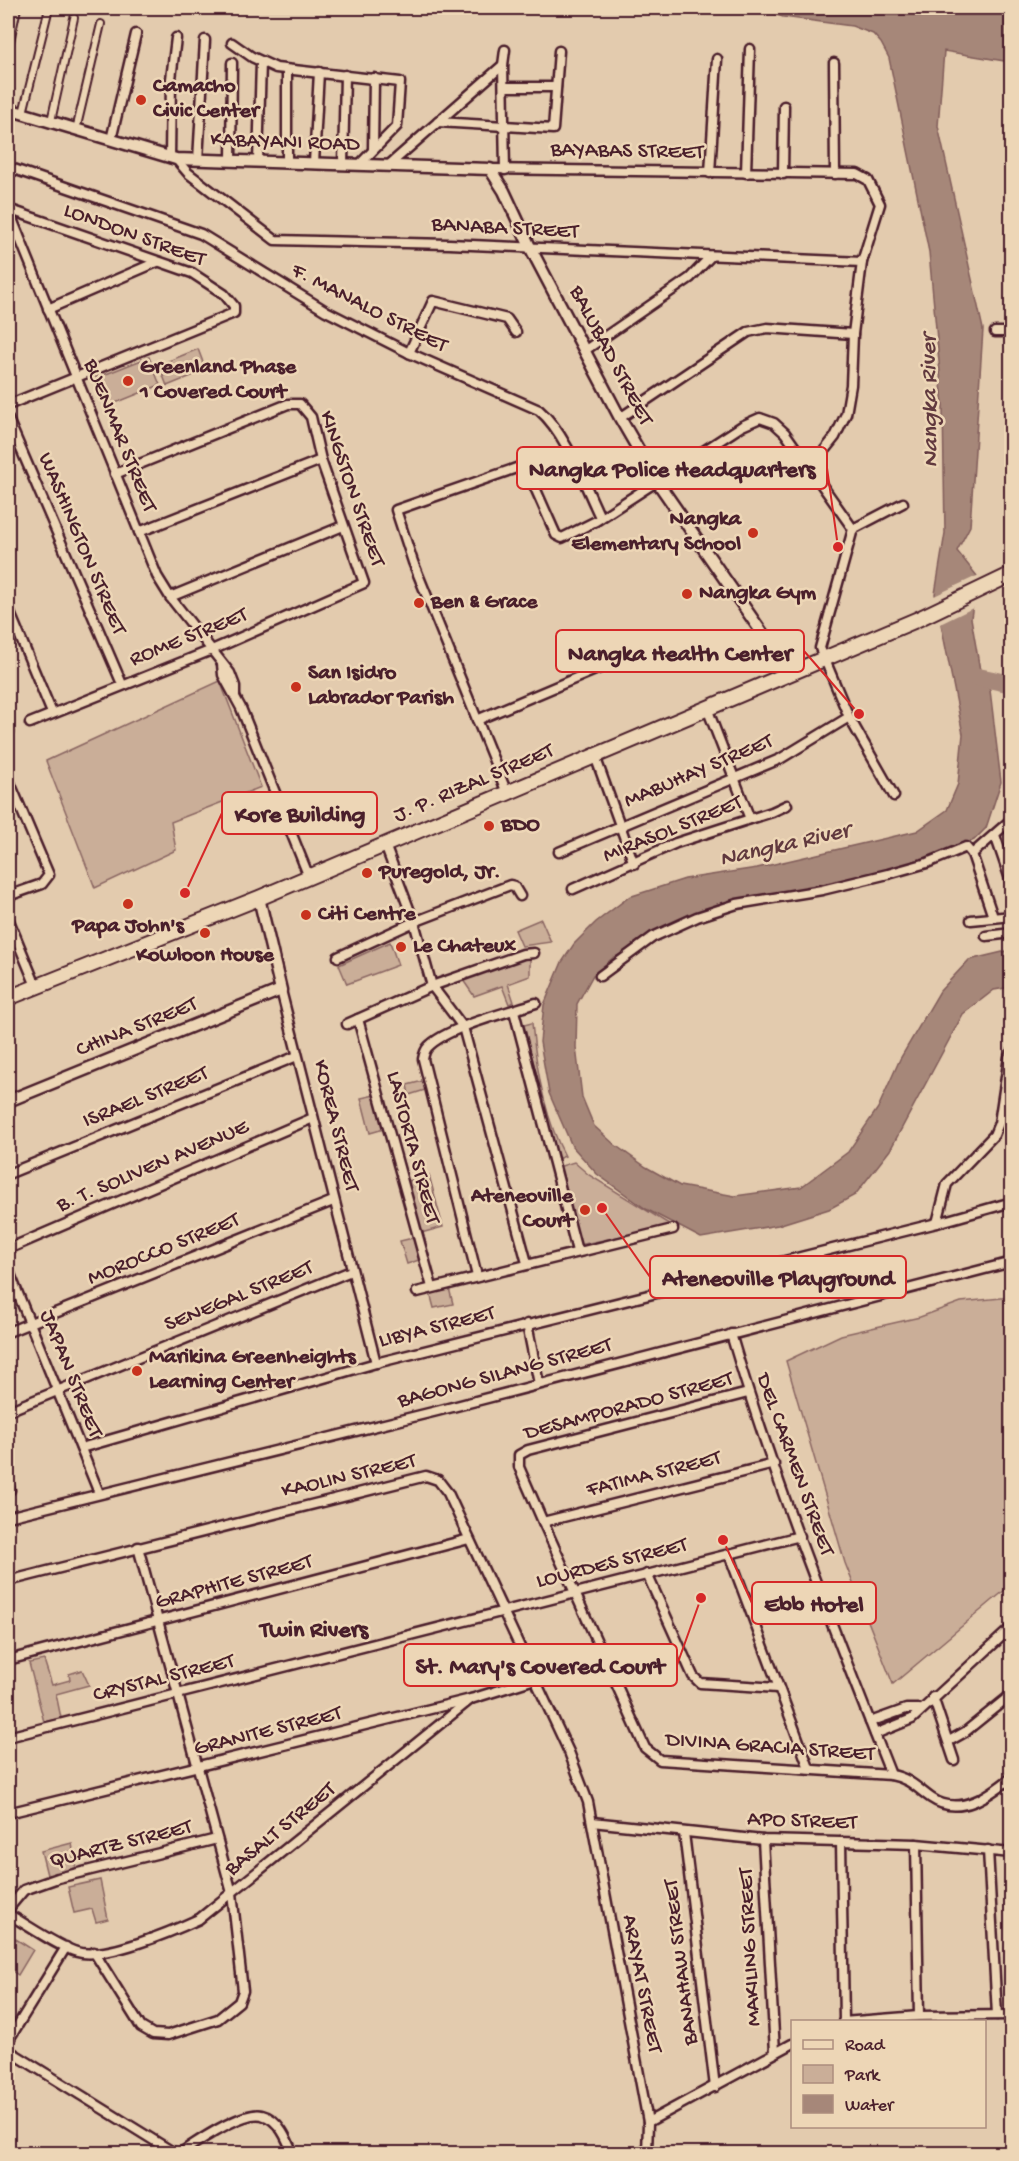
<svg xmlns="http://www.w3.org/2000/svg" width="1019" height="2161" font-family="'Gochi Hand',sans-serif">
<style>
.green{fill:#caae98;stroke:#8a6662;stroke-width:1.5}
.water{fill:#a68779;stroke:#815d5a;stroke-width:1.5}
.pier{fill:#e3cbae}
.lines{fill:none;stroke-linecap:round;stroke-linejoin:round}
.river{stroke:#a68779;stroke-width:18}
.pedestrian-casing{stroke:#4a1f2b;stroke-width:10}
.minor-casing{stroke:#4a1f2b;stroke-width:13}
.tertiary-casing{stroke:#4a1f2b;stroke-width:15}
.primary-casing{stroke:#4a1f2b;stroke-width:18}
.pedestrian{stroke:#edd6b6;stroke-width:6}
.minor{stroke:#edd6b6;stroke-width:8}
.tertiary{stroke:#edd6b6;stroke-width:10}
.primary{stroke:#edd6b6;stroke-width:14}
.poi-dot{fill:#c8321e;stroke:#edd6b6;stroke-width:2}
.labels{text-anchor:middle;dominant-baseline:central;stroke-width:5;stroke-linejoin:round;paint-order:stroke}
.poi-label{font-size:22px;font-weight:bold;fill:#4a1f2b;stroke:#edd6b6;text-anchor:start}
.street-label{font-size:22px;fill:#4a1f2b;stroke:#edd6b6}
.water-label{font-size:24px;font-style:italic;fill:#61393e;stroke:#edd6b6}
.neighbourhood-label{font-size:24px;font-weight:bold;fill:#4a1f2b;stroke:#edd6b6}
.leader{fill:none;stroke:#d62828;stroke-width:2}
.callout-dot{fill:#d62828;stroke:#edd6b6;stroke-width:2}
.callout{fill:#edd6b6;stroke:#d62828;stroke-width:2}
.callout-label{font-size:24px;text-anchor:middle;font-weight:bold;fill:#4a1f2b}
</style>
<rect width="100%" height="100%" fill="#e3cbae"/>
<filter id="ink" filterUnits="userSpaceOnUse"><feTurbulence type="fractalNoise" baseFrequency=".0167" numOctaves="2"/><feDisplacementMap in="SourceGraphic" scale="12" xChannelSelector="R" yChannelSelector="G"/><feConvolveMatrix kernelMatrix="1 2 1 2 8 2 1 2 1" color-interpolation-filters="sRGB"/></filter>
<g filter="url(#ink)">
<g class="green">
<polygon points="198,349 206,370 167,386 159,365"/>
<polygon points="149,357 160,385 108,406 96,378"/>
<polygon points="220,681 261,787 171,822 176,850 95,888 46,761"/>
<polygon points="541,919 551,942 522,946 515,930"/>
<polygon points="390,942 398,965 347,984 339,965"/>
<polygon points="523,958 530,958 530,976 508,984 514,1002 509,1004 502,986 474,996 463,980"/>
<path d="M 532,1023 C 536,1067 544,1117 565,1156 L 557,1159 L 524,1025 Z"/>
<polygon points="423,1081 425,1090 409,1095 407,1085"/>
<polygon points="375,1095 384,1129 370,1133 361,1098"/>
<polygon points="574,1162 589,1175 672,1226 579,1245 558,1167"/>
<polygon points="429,1175 443,1227 421,1233 408,1181"/>
<polygon points="413,1238 419,1260 407,1264 400,1241"/>
<polygon points="449,1288 453,1304 434,1308 430,1293"/>
<polygon points="1011,1297 1011,1585 893,1684 845,1563 786,1361 841,1335 920,1317 961,1302"/>
<polygon points="44,1660 52,1685 70,1680 69,1674 82,1670 89,1685 56,1694 61,1718 44,1722 29,1663"/>
<polygon points="72,1843 76,1869 47,1875 41,1851"/>
<polygon points="100,1880 108,1919 96,1922 92,1909 74,1913 68,1887"/>
<polygon points="8,1934 33,1950 18,1975 8,1968"/>
</g>
<polygon class="water" points="756,8 1011,8 1011,62 944,51 938,126 983,329 970,526 957,551 977,576 971,618 981,676 990,690 1001,782 986,828 974,840 927,861 850,886 716,907 613,958 593,975 577,1004 576,1047 582,1097 594,1126 615,1145 646,1167 680,1186 735,1196 801,1187 848,1152 878,1108 900,1059 940,991 969,960 1011,950 1011,987 994,990 963,1014 890,1150 855,1195 829,1209 778,1225 701,1238 646,1209 597,1174 572,1146 549,1093 540,1042 544,1005 562,962 574,944 596,922 629,897 685,879 757,868 917,831 947,810 958,784 963,734 935,594 945,533 943,405 929,252 889,58 881,43 873,34 852,26 783,17"/>
<polygon class="pier" points="979,575 975,607 938,625 932,597"/>
<g class="lines">
<polyline class="river" points="964,674 1012,684"/>
<g class="pedestrian-casing">
<g id="pedestrian">
<polyline points="8,51 17,8"/>
<polyline points="23,113 48,12"/>
<polyline points="51,121 74,18"/>
<polyline points="76,130 101,24"/>
</g>
</g>
<g class="minor-casing">
<g id="minor">
<polyline points="232,43 252,57 276,68 400,82 397,126 360,164"/>
<polyline points="834,63 835,174"/>
<polyline points="504,87 556,87"/>
<polyline points="438,122 553,129 559,51"/>
<polyline points="111,140 136,34"/>
<polyline points="373,149 374,78"/>
<polyline points="170,158 171,79 176,38"/>
<polyline points="176,159 188,173 275,240 449,244 862,262"/>
<polyline points="198,160 205,40"/>
<polyline points="231,161 232,63"/>
<polyline points="258,162 261,62"/>
<polyline points="287,162 287,70"/>
<polyline points="314,163 319,72"/>
<polyline points="343,164 345,75"/>
<polyline points="389,165 503,65"/>
<path d="M 8,167 L 201,234 L 326,311 L 409,353 L 539,410 C 566,433 584,484 600,517"/>
<polyline points="490,169 857,174 868,180 880,204 862,262 853,334 851,385 846,414 835,437 811,467"/>
<polyline points="505,170 503,65 505,50"/>
<polyline points="710,173 717,59"/>
<polyline points="746,173 750,49"/>
<polyline points="783,174 784,106"/>
<polyline points="8,209 157,576 170,597 230,673 235,686 235,695"/>
<polyline points="8,209 192,273 224,294 234,306 234,313 8,405"/>
<polyline points="48,309 157,262"/>
<polyline points="995,332 1012,332"/>
<polyline points="584,351 690,278 711,256"/>
<polyline points="409,353 433,301 507,319 516,332"/>
<polyline points="620,418 748,332 767,328 853,334"/>
<polyline points="8,419 122,684"/>
<polyline points="853,529 820,648 849,717 894,796"/>
<polyline points="853,529 903,503"/>
<polyline points="139,532 321,460"/>
<polyline points="170,597 343,526"/>
<polyline points="8,608 52,713"/>
<polyline points="222,664 223,675 241,708 309,877"/>
<polyline points="707,708 750,819"/>
<polyline points="477,720 666,640"/>
<polyline points="30,723 212,650 364,583 321,460 311,417 300,404 288,404 115,474"/>
<polyline points="8,732 9,732"/>
<polyline points="595,756 634,864"/>
<polyline points="8,778 49,875 42,884 8,896"/>
<polyline points="507,793 413,562 396,510 525,465 556,535 562,538 596,521 742,426 760,418 774,423 785,433 853,529"/>
<polyline points="995,835 1012,885"/>
<polyline points="385,845 414,922 432,986 463,1027 527,1263"/>
<polyline points="559,852 780,759 849,717"/>
<polyline points="972,854 1012,819"/>
<polyline points="573,889 676,843 772,812 787,805"/>
<polyline points="8,918 36,986"/>
<polyline points="971,920 1012,916"/>
<polyline points="986,936 1012,933"/>
<polyline points="338,957 414,922 510,885 514,886 520,896"/>
<polyline points="600,976 653,937 697,917 737,904 822,890 888,874 927,863 966,847 972,854 993,917"/>
<polyline points="281,990 376,1363"/>
<polyline points="514,1011 577,1251"/>
<polyline points="358,1019 432,1287"/>
<polyline points="347,1024 432,986 523,954 534,953"/>
<polyline points="8,1174 297,1056"/>
<polyline points="937,1223 947,1184 994,1135 999,1123 1009,1057 1012,1053"/>
<polyline points="8,1249 313,1118"/>
<polyline points="8,1269 99,1493"/>
<path d="M 477,1276 L 423,1059 C 424,1054 425,1050 428,1047 C 447,1027 509,1012 536,1003"/>
<polyline points="417,1292 673,1229"/>
<polyline points="527,1324 539,1384"/>
<polyline points="8,1332 333,1201"/>
<path d="M 731,1334 C 775,1484 834,1630 891,1775"/>
<path d="M 748,1393 L 528,1450 L 519,1455 L 519,1467 L 543,1522 L 645,1748 L 660,1760 L 891,1775 C 909,1778 917,1788 931,1798 C 960,1818 991,1794 1012,1777"/>
<polyline points="8,1411 351,1271"/>
<polyline points="81,1448 376,1363 937,1223 1012,1202"/>
<polyline points="8,1482 10,1490"/>
<polyline points="8,1517 437,1411 1012,1262"/>
<polyline points="543,1522 774,1464"/>
<polyline points="729,1554 809,1768"/>
<polyline points="647,1574 693,1676 700,1683 777,1688"/>
<polyline points="8,1581 426,1476 438,1480 448,1493 569,1752 588,1802 648,2122 647,2154"/>
<polyline points="8,1660 469,1539"/>
<polyline points="933,1697 954,1760"/>
<polyline points="870,1722 906,1709 919,1709"/>
<polyline points="875,1734 912,1719 1012,1627"/>
<polyline points="8,1737 800,1536"/>
<polyline points="949,1741 965,1732 1012,1694"/>
<polyline points="8,1813 471,1699 535,1679"/>
<polyline points="592,1822 763,1840 916,1844 1012,1853"/>
<polyline points="684,1833 715,2087"/>
<polyline points="763,1840 775,2052"/>
<polyline points="841,1842 844,2021"/>
<polyline points="916,1844 919,2016"/>
<polyline points="988,1850 997,2015"/>
<polyline points="8,1909 24,1890 58,1878 217,1839"/>
<path d="M 8,1914 C 26,1924 58,1947 77,1952 C 105,1960 173,1931 199,1919 L 471,1699"/>
<polyline points="94,1952 141,2027 153,2034 168,2035 218,2019 239,2002 243,1991 232,1893 138,1547"/>
<polyline points="843,2022 919,2016 1012,2015"/>
<polyline points="8,2041 66,1947"/>
<polyline points="8,2050 176,2154"/>
<polyline points="648,2122 792,2044"/>
<path d="M 179,2154 C 195,2143 243,2110 262,2115 C 279,2119 287,2139 293,2154"/>
</g>
</g>
<g class="tertiary-casing">
<g id="tertiary">
<polyline points="8,109 176,159 490,169 504,191 531,249 620,418 656,480 790,673"/>
<polyline points="8,1101 281,990 259,898"/>
</g>
</g>
<g class="primary-casing">
<polyline id="primary" points="8,998 259,898 916,620 1012,574"/>
</g>
<use href="#pedestrian" class="pedestrian"/>
<use href="#minor" class="minor"/>
<use href="#tertiary" class="tertiary"/>
<use href="#primary" class="primary"/>
</g>
</g>
<g class="poi-dot">
<circle cx="141" cy="100" r="6"/>
<circle cx="128" cy="381" r="6"/>
<circle cx="753" cy="533" r="6"/>
<circle cx="687" cy="594" r="6"/>
<circle cx="419" cy="603" r="6"/>
<circle cx="296" cy="687" r="6"/>
<circle cx="489" cy="826" r="6"/>
<circle cx="367" cy="873" r="6"/>
<circle cx="128" cy="904" r="6"/>
<circle cx="306" cy="915" r="6"/>
<circle cx="205" cy="933" r="6"/>
<circle cx="401" cy="947" r="6"/>
<circle cx="585" cy="1210" r="6"/>
<circle cx="137" cy="1371" r="6"/>
</g>
<g class="labels">
<g class="poi-label">
<text x="153" y="87">Camacho<tspan x="153" dy="25">Civic Center</tspan></text>
<text x="140" y="368">Greenland Phase<tspan x="140" dy="25">1 Covered Court</tspan></text>
<text x="741" y="520" text-anchor="end">Nangka<tspan x="741" dy="25">Elementary School</tspan></text>
<text x="699" y="594">Nangka Gym</text>
<text x="431" y="603">Ben &amp; Grace</text>
<text x="308" y="674">San Isidro<tspan x="308" dy="25">Labrador Parish</tspan></text>
<text x="501" y="826">BDO</text>
<text x="379" y="873">Puregold, Jr.</text>
<text x="318" y="915">Citi Centre</text>
<text x="128" y="927" text-anchor="middle">Papa John's</text>
<text x="413" y="947">Le Chateux</text>
<text x="205" y="956" text-anchor="middle">Kowloon House</text>
<text x="573" y="1197" text-anchor="end">Ateneoville<tspan x="573" dy="25">Court</tspan></text>
<text x="149" y="1358">Marikina Greenheights<tspan x="149" dy="25">Learning Center</tspan></text>
</g>
<g class="street-label">
<text transform="translate(285 143) rotate(2)">KABAYANI ROAD</text>
<text transform="translate(627 152) rotate(1)">BAYABAS STREET</text>
<text transform="translate(505 229) rotate(3)">BANABA STREET</text>
<text transform="translate(134 236) rotate(20)">LONDON STREET</text>
<text transform="translate(369 309) rotate(27)">F. MANALO STREET</text>
<text transform="translate(610 356) rotate(62)">BALUBAD STREET</text>
<text transform="translate(119 436) rotate(68)">BUENMAR STREET</text>
<text transform="translate(351 489) rotate(71)">KINGSTON STREET</text>
<text transform="translate(81 544) rotate(67)">WASHINGTON STREET</text>
<text transform="translate(189 638) rotate(-22)">ROME STREET</text>
<text transform="translate(699 772) rotate(-23)">MABUHAY STREET</text>
<text transform="translate(474 784) rotate(-23)">J. P. RIZAL STREET</text>
<text transform="translate(673 830) rotate(-22)">MIRASOL STREET</text>
<text transform="translate(137 1028) rotate(-22)">CHINA STREET</text>
<text transform="translate(146 1098) rotate(-22)">ISRAEL STREET</text>
<text transform="translate(335 1126) rotate(76)">KOREA STREET</text>
<text transform="translate(412 1148) rotate(75)">LASTORTA STREET</text>
<text transform="translate(153 1167) rotate(-23)">B. T. SOLIVEN AVENUE</text>
<text transform="translate(164 1250) rotate(-22)">MOROCCO STREET</text>
<text transform="translate(239 1297) rotate(-22)">SENEGAL STREET</text>
<text transform="translate(437 1328) rotate(-14)">LIBYA STREET</text>
<text transform="translate(70 1374) rotate(68)">JAPAN STREET</text>
<text transform="translate(505 1374) rotate(-15)">BAGONG SILANG STREET</text>
<text transform="translate(629 1407) rotate(-15)">DESAMPORADO STREET</text>
<text transform="translate(794 1465) rotate(70)">DEL CARMEN STREET</text>
<text transform="translate(654 1475) rotate(-14)">FATIMA STREET</text>
<text transform="translate(349 1477) rotate(-13)">KAOLIN STREET</text>
<text transform="translate(612 1564) rotate(-14)">LOURDES STREET</text>
<text transform="translate(234 1583) rotate(-15)">GRAPHITE STREET</text>
<text transform="translate(164 1679) rotate(-14)">CRYSTAL STREET</text>
<text transform="translate(268 1732) rotate(-14)">GRANITE STREET</text>
<text transform="translate(770 1748) rotate(4)">DIVINA GRACIA STREET</text>
<text transform="translate(802 1822) rotate(2)">APO STREET</text>
<text transform="translate(281 1830) rotate(-39)">BASALT STREET</text>
<text transform="translate(121 1845) rotate(-14)">QUARTZ STREET</text>
<text transform="translate(751 1947) rotate(-93)">MAKILING STREET</text>
<text transform="translate(682 1962) rotate(-97)">BANAHAW STREET</text>
<text transform="translate(641 1984) rotate(79)">ARAYAT STREET</text>
</g>
<g class="water-label">
<text transform="translate(931 401) rotate(-91)">Nangka River</text>
<text transform="translate(785 846) rotate(-13)">Nangka River</text>
</g>
<g class="neighbourhood-label">
<text x="314" y="1631">Twin Rivers</text>
</g>
</g>
<path class="leader" d="M838 547L827 468M859 714L804 651M185 893L222 813M602 1208L650 1277M723 1540L752 1603M701 1598L677 1665"/>
<g class="callout-dot">
<circle cx="838" cy="547" r="6"/>
<circle cx="859" cy="714" r="6"/>
<circle cx="185" cy="893" r="6"/>
<circle cx="602" cy="1208" r="6"/>
<circle cx="723" cy="1540" r="6"/>
<circle cx="701" cy="1598" r="6"/>
</g>
<g class="callout">
<rect x="517" y="447" width="310" height="42" rx="6"/>
<rect x="556" y="630" width="248" height="42" rx="6"/>
<rect x="222" y="792" width="155" height="42" rx="6"/>
<rect x="650" y="1256" width="256" height="42" rx="6"/>
<rect x="752" y="1582" width="124" height="42" rx="6"/>
<rect x="404" y="1644" width="273" height="42" rx="6"/>
</g>
<g class="callout-label">
<text x="672" y="476">Nangka Police Headquarters</text>
<text x="680" y="660">Nangka Health Center</text>
<text x="300" y="821">Kore Building</text>
<text x="778" y="1285">Ateneoville Playground</text>
<text x="814" y="1611">Ebb Hotel</text>
<text x="540" y="1673">St. Mary's Covered Court</text>
</g>
<rect width="1019" height="2161" fill="none" stroke="#edd6b6" stroke-width="30"/>
<rect x="15" y="15" width="989" height="2131" fill="none" stroke="#4a1f2b" stroke-width="2" filter="url(#ink)"/>
<rect x="791" y="2020" width="195" height="108" fill="#edd6b6" stroke="#ac8d7e" stroke-width="1.5"/>
<rect x="803" y="2040" width="30" height="9" fill="#edd6b6" stroke="#ac8d7e" stroke-width="1.5"/>
<text x="845" y="2050" font-size="18" fill="#4a1f2b">Road</text>
<rect x="803" y="2065" width="30" height="18" fill="#caae98" stroke="#ac8d7e" stroke-width="1.5"/>
<text x="845" y="2080" font-size="18" fill="#4a1f2b">Park</text>
<rect x="803" y="2095" width="30" height="18" fill="#a68779" stroke="#ac8d7e" stroke-width="1.5"/>
<text x="845" y="2110" font-size="18" fill="#4a1f2b">Water</text>
</svg>
